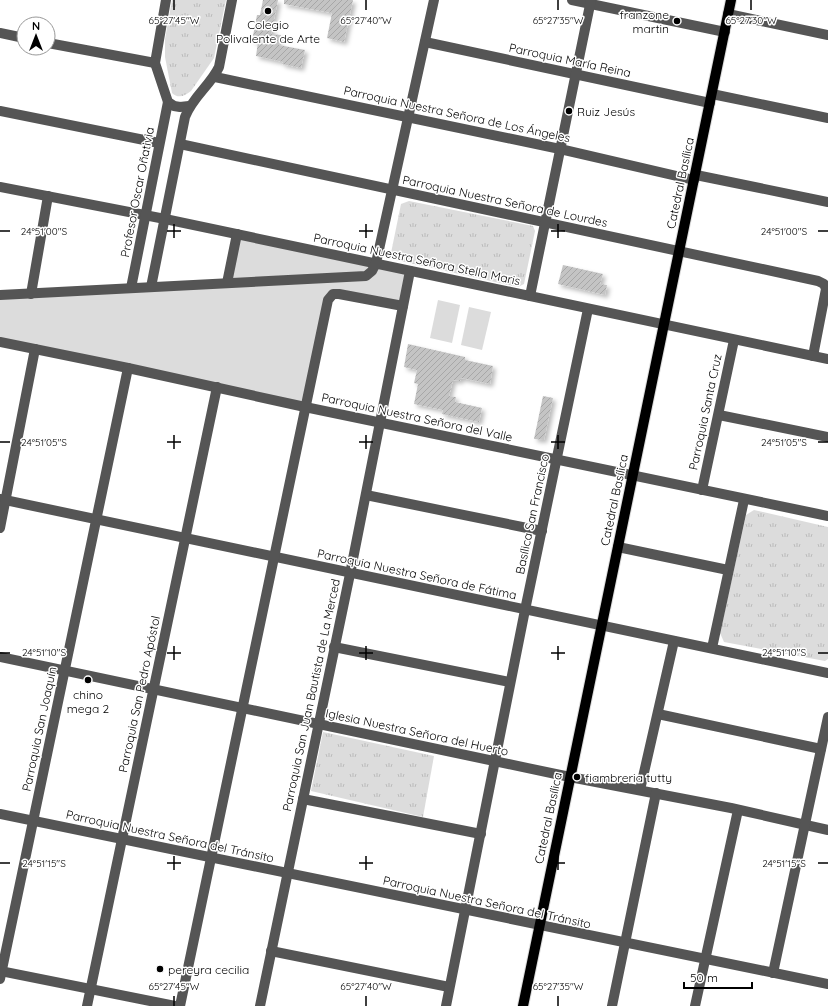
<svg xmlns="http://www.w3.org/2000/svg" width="828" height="1006" font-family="Quicksand,sans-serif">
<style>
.grass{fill:#dcdcdc}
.park{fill:url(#park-tufts)}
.building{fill:url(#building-hatch);filter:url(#shadow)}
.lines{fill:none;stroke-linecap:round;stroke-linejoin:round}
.major-casing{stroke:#dbdbdb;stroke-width:12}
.minor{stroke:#555;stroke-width:10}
.major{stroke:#000;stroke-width:10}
.ticks{fill:none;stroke:#000;stroke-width:1.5}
.poi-dot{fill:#000;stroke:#fff;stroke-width:1.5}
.labels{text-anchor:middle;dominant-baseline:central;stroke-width:3;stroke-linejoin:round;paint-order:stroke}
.poi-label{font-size:12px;fill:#000;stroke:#fff;text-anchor:start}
.street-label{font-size:12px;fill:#000;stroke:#fff}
.ticks-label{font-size:10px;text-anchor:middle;fill:#000;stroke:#fff;stroke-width:3;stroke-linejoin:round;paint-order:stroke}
</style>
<defs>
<pattern id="park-tufts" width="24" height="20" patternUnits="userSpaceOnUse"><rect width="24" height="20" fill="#dcdcdc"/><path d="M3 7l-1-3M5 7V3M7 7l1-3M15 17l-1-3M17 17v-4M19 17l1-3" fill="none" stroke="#bbb"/></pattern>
<pattern id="building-hatch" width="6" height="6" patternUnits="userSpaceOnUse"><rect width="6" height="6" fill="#c4c4c4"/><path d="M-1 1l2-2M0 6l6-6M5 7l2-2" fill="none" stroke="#a7a7a7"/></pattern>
<filter id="shadow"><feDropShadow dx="3" dy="3" stdDeviation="2" flood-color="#0004"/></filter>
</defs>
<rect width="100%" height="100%" fill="#fff"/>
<g class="grass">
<polygon points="237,234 410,271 403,305 333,294 305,407 0,342 0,296 227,283"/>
<polygon points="438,300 460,305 452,343 430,338"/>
<polygon points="469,307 491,312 482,350 461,345"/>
</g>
<g class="park">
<path d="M 172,0 L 226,0 L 214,58 L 191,91 C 185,96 178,99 172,93 L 165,57 L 165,39 Z"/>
<polygon points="409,201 533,226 535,231 524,284 518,287 396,260 391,253 401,204"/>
<polygon points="754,510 828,527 828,659 825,661 724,642 720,633 746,515"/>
<polygon points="323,732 434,756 423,817 311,791"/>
</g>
<g class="building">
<polygon points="263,0 278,0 271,34 281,35 279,45 305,50 301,68 282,64 283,62 256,56 258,42 252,41 257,15 260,15"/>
<polygon points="284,0 353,0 344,42 327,38 332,13 284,4"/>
<polygon points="563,265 603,274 600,284 607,285 605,295 558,284"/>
<polygon points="408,344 465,357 465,360 493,366 490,384 461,378 460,381 453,380 449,396 456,397 455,402 482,408 479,422 442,414 443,410 414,404 418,384 414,383 417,370 404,367"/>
<polygon points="543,396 553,398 544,440 534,439"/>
</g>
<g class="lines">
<g class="major-casing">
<polyline id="major" points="523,1006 731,0"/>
</g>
<g class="minor">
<polyline points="166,0 155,63 168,102 174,106 180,107 189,106"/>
<polyline points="572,0 725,32"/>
<polyline points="728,14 828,35"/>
<polyline points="0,33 24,38"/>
<polyline points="425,42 710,103"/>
<polyline points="48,43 155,63"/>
<polyline points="215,77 560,149 694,180"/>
<polyline points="712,94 828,118"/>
<polyline points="0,111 159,143"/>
<polyline points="180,144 818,281 824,284 826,289 813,356"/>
<polyline points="696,175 828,202"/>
<polyline points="0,187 165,219 828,359"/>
<polyline points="227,283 237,234"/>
<path d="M 151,287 L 185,117 C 193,96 210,86 219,67 L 232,0"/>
<polyline points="131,288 168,102"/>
<polyline points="31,294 48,196"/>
<polyline points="0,295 366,276 372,271 376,263 434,0"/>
<polyline points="530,296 591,0"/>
<polyline points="0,342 128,368 305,407 828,516"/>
<polyline points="719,415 828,437"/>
<polyline points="702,490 734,340"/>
<polyline points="366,495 542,531"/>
<polyline points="0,499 828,673"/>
<polyline points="0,528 35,349"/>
<polyline points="618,547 728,570"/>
<polyline points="334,647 510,682"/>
<polyline points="712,648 744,500"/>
<polyline points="0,657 570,777 731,808 828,830"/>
<polyline points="658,714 821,749"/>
<polyline points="640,790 674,641"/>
<polyline points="303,799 481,834"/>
<polyline points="0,814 828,984"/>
<polyline points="271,951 449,987"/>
<polyline points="0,971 175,1006"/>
<polyline points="773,973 828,717"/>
<polyline points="0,979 128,368"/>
<polyline points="87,1006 217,387"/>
<polyline points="180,1006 328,300 333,294 339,294 403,306"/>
<polyline points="260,1006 350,574 410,271"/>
<polyline points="446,1006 525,610 588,309"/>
<polyline points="612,1006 656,793"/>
<polyline points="695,1006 738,810"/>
</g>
<use href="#major" class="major"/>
</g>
<path class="ticks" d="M 174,0 L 174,10M 366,0 L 366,10M 558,0 L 558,10M 751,0 L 751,10M 174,224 L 174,238M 366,224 L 366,238M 558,224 L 558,238M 0,231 L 10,231M 167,231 L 181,231M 359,231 L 373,231M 551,231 L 565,231M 818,231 L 828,231M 174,435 L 174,449M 366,435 L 366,449M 558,435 L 558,449M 0,442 L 10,442M 167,442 L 181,442M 359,442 L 373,442M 551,442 L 565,442M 818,442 L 828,442M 174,646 L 174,660M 366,646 L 366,660M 558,646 L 558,660M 0,653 L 10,653M 167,653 L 181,653M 359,653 L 373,653M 551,653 L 565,653M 818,653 L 828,653M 174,856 L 174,870M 366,856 L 366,870M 558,856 L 558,870M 0,863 L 10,863M 167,863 L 181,863M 359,863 L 373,863M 551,863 L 565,863M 818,863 L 828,863M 174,996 L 174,1006M 366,996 L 366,1006M 558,996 L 558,1006"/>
<g class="poi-dot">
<circle cx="268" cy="11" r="4"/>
<circle cx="677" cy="21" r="4"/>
<circle cx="569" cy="111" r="4"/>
<circle cx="88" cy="680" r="4"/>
<circle cx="577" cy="777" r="4"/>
<circle cx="160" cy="969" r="4"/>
</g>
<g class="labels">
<g class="poi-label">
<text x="669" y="14" text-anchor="end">franzone<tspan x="669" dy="14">martin</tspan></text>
<text x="268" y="24" text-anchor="middle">Colegio<tspan x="268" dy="14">Polivalente de Arte</tspan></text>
<text x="577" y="111">Ruiz Jesús</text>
<text x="88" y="694" text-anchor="middle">chino<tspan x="88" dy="14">mega 2</tspan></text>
<text x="585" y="777">fiambreria tutty</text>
<text x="168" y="969">pereyra cecilia</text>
</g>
<g class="street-label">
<text transform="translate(570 60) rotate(12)">Parroquia María Reina</text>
<text transform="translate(457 114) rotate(12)">Parroquia Nuestra Señora de Los Ángeles</text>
<text transform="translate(680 183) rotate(-78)">Catedral Basílica</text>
<text transform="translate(137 192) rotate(-79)">Profesor Oscar Oñativia</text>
<text transform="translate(505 201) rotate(12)">Parroquia Nuestra Señora de Lourdes</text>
<text transform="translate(417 259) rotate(12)">Parroquia Nuestra Señora Stella Maris</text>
<text transform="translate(705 412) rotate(-78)">Parroquia Santa Cruz</text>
<text transform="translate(417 417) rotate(12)">Parroquia Nuestra Señora del Valle</text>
<text transform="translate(614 500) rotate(-78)">Catedral Basílica</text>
<text transform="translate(532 514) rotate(-78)">Basílica San Francisco</text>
<text transform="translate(417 574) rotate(12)">Parroquia Nuestra Señora de Fátima</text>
<text transform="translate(139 694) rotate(-78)">Parroquia San Pedro Apóstol</text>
<text transform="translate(311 695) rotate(-78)">Parroquia San Juan Bautista de La Merced</text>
<text transform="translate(39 729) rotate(-78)">Parroquia San Joaquín</text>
<text transform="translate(417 732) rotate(12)">Iglesia Nuestra Señora del Huerto</text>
<text transform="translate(548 818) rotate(-78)">Catedral Basílica</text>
<text transform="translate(170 836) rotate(12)">Parroquia Nuestra Señora del Tránsito</text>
<text transform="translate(487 902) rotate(12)">Parroquia Nuestra Señora del Tránsito</text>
</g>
</g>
<g class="ticks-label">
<text x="174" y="24">65°27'45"W</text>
<text x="366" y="24">65°27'40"W</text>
<text x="558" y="24">65°27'35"W</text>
<text x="751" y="24">65°27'30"W</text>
<text x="44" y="235">24°51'00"S</text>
<text x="784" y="235">24°51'00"S</text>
<text x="44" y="446">24°51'05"S</text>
<text x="784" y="446">24°51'05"S</text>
<text x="44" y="656">24°51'10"S</text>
<text x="784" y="656">24°51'10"S</text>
<text x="44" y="867">24°51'15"S</text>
<text x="784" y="867">24°51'15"S</text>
<text x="174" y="990">65°27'45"W</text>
<text x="366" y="990">65°27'40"W</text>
<text x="558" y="990">65°27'35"W</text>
</g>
<g transform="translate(36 36)"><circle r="19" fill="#ffffff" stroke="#999999"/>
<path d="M0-3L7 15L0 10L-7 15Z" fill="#000000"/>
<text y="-6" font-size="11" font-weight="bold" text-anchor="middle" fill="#000000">N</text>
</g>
<path d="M684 982v6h68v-6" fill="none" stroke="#000000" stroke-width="2"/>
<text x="690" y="982" font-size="12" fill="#000000" stroke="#ffffff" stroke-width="3" paint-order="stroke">50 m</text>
</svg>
